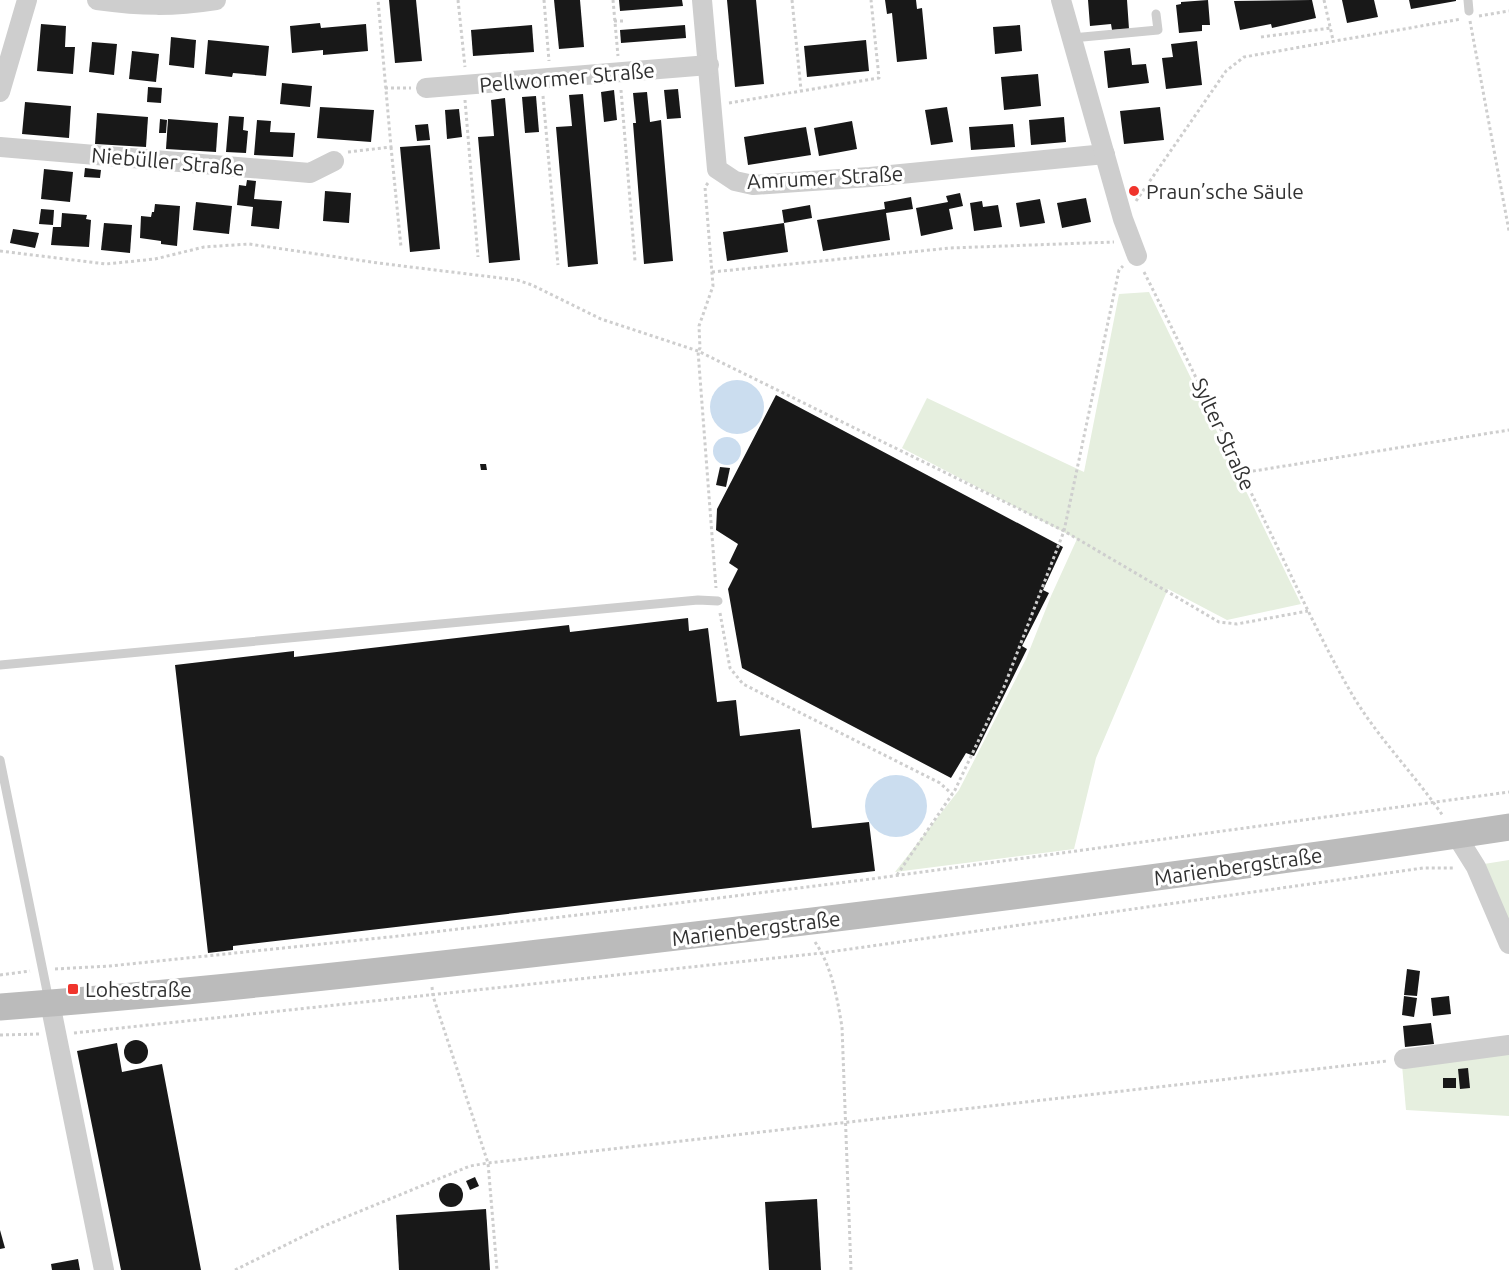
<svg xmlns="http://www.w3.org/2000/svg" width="1509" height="1270" font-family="Ubuntu,sans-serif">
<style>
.green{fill:#e6efdf}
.water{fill:#cbddef}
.building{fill:#181818}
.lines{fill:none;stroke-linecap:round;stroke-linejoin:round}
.path{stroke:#cecece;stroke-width:3;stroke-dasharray:3 3;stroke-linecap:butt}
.lane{stroke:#cecece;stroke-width:9}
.street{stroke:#cecece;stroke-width:20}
.secondary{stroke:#bbb;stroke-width:27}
.poi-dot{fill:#f0342c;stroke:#fff;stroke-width:2}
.labels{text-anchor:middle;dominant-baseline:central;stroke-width:6;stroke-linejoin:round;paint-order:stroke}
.street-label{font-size:21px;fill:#313131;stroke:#fff}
.poi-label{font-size:21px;fill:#313131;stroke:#fff;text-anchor:start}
</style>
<rect width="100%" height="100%" fill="#fff"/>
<g class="green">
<polygon points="1149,292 1301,604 1227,620 1168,589 1096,758 1074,849 895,872 959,790 1026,659 1051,596 1077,539 902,448 927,398 1084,472 1119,294"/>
<polygon points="1509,860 1509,925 1484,864"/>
<polygon points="1509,1050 1509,1116 1406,1110 1402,1065"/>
</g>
<g class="water">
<circle cx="737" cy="407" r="27"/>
<circle cx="727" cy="451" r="14"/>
<circle cx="896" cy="806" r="31"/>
</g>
<g class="building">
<polygon points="389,0 416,0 422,61 395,63"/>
<polygon points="554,0 580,0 584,47 559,49"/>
<polygon points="619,0 682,0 683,6 620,11"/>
<polygon points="727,0 756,0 764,84 735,87"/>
<polygon points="885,0 916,0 917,9 922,8 927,59 897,62 892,13 887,14"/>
<polygon points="1088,0 1127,0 1129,29 1112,30 1111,24 1090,26"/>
<polygon points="1208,0 1210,25 1202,25 1202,31 1179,33 1176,5 1181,4 1181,2"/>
<polygon points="1312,0 1316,18 1272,28 1271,24 1240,30 1234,1"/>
<polygon points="1342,0 1374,0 1378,17 1347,23"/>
<polygon points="1409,0 1456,0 1456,1 1411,9"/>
<polygon points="320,23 321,28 366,24 368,51 323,55 323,50 292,53 290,26"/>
<polygon points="41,24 66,26 65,47 75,47 73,74 37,71"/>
<polygon points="532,25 534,52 473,56 471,30"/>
<polygon points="685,25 686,38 621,43 620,30"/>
<polygon points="1020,25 1022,51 995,54 993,27"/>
<polygon points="171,37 196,40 194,68 169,65"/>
<polygon points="208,40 269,46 266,76 233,73 232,77 205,74"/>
<polygon points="866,40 869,71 807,77 804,46"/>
<polygon points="1197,41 1202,85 1166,89 1162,58 1173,57 1171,44"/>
<polygon points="92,42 117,44 114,75 89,72"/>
<polygon points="1130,48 1132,65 1146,64 1149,83 1108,88 1104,51"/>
<polygon points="132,51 159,54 156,82 129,79"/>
<polygon points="1038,74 1041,106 1004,110 1001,77"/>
<polygon points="282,83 312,86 310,107 280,104"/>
<polygon points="148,87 162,88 161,103 147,102"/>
<polygon points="678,89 681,118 667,119 664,90"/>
<polygon points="614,90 617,120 604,122 601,92"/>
<polygon points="647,92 650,122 661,120 673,261 644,264 633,123 636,123 633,93"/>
<polygon points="583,94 598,264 568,267 556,127 572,126 569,95"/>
<polygon points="536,96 539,132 525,133 522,97"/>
<polygon points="505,98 520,260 489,263 478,137 494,136 491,100"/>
<polygon points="25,102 71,106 69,138 22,134"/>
<polygon points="320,107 374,110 371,142 317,138"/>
<polygon points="947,107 953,142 931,145 925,110"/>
<polygon points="1160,107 1164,140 1124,144 1120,111"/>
<polygon points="459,109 462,137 447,139 445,110"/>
<polygon points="97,113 148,117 146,147 95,144"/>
<polygon points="229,116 244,117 243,130 248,131 246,153 226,152"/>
<polygon points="1064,117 1066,142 1031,145 1029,120"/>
<polygon points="160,119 167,120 166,133 159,133"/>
<polygon points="168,119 218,123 216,152 166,149"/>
<polygon points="257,120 271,121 270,132 295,133 293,157 254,155"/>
<polygon points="852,121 857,149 819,156 814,128"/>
<polygon points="428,124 430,140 417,141 415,125"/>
<polygon points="1013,124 1015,147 971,150 969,127"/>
<polygon points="806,127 811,155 748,165 744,137"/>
<polygon points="430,145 440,249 410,252 400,147"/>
<polygon points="85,168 101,170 100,178 84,177"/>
<polygon points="44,169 73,172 70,202 41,199"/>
<polygon points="247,180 256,181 254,199 282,201 279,229 251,226 253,207 237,205 239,185 246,186"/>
<polygon points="325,191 351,193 349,223 323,221"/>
<polygon points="960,193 963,206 949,209 953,229 921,236 916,208 948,202 946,196"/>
<polygon points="911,197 913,209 886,213 890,240 823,251 817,220 885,209 884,202"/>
<polygon points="1086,198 1091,222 1062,228 1057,203"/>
<polygon points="1040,199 1045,223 1020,227 1016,203"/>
<polygon points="982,201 983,207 998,205 1002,227 974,231 970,203"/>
<polygon points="196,202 232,206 229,234 193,230"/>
<polygon points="155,204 180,206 177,246 161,244 161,241 140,238 141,216 151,217 152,212 154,212"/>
<polygon points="810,205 812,218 784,223 782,210"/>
<polygon points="41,209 54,210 53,225 39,224"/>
<polygon points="62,213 87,215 86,219 91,220 89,247 51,245 53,227 61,227"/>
<polygon points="104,223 132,225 130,253 101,250"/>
<polygon points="784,223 788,252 727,261 723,232"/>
<polygon points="13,229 39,233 35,248 10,243"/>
<polygon points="776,395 1063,547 1043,590 1049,593 1022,646 1027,649 974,756 966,753 951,778 742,668 728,589 738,569 729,563 738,544 716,530 717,509"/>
<polygon points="480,464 486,464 487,470 481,470"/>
<polygon points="720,467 730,468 726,487 716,485"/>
<polygon points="688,618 689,631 708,628 717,702 736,700 740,736 800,729 812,828 869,822 875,871 233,946 233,950 208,953 175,665 294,651 294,657 569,625 570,632"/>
<polygon points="1407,969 1420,971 1417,996 1404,995"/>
<polygon points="1404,996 1417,998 1414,1017 1402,1015"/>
<polygon points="1449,996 1451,1014 1433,1016 1431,998"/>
<polygon points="1431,1023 1434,1044 1405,1047 1403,1026"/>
<circle cx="136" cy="1052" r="12"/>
<polygon points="117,1043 122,1072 162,1064 201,1270 121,1270 77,1051"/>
<polygon points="1468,1068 1470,1088 1460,1089 1458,1069"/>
<rect x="1443" y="1078" width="13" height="10"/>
<polygon points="475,1177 479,1186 470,1190 466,1181"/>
<circle cx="451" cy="1195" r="12"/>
<polygon points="817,1199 821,1270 769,1270 765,1202"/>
<polygon points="486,1209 490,1270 399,1270 396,1215"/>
<polygon points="0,1230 5,1248 0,1249"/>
<polygon points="78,1259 80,1270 52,1270 51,1264"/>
</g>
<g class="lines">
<g class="path">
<polyline points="458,0 465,67"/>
<polyline points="544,0 549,61"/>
<polyline points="613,0 618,56"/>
<polyline points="792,0 801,90"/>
<polyline points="1324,0 1333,40"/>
<polyline points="1479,16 1509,11"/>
<polyline points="614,21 623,21"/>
<polyline points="1470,21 1509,231"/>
<polyline points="1261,37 1331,28"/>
<polyline points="385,88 411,88"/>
<polyline points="621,90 635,261"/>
<polyline points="543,96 558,265"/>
<polyline points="465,100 478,257"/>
<polyline points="729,103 879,78 871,0"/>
<polyline points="391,147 401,247"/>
<polyline points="348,152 391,147 378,0"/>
<polyline points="708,183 705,187 713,286 699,326 700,348 698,351 716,588"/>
<polyline points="1136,201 1226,71 1244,57 1461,19"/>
<polyline points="0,251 106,264 155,259 204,247 249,244 378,263 517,280 532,285 601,319 698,351 1064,531 1219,622 1237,624 1308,611"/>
<polyline points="712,272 950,248 1114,242"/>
<path d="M 1144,272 C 1189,361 1231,452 1275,542 C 1300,594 1324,646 1353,696 C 1379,739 1415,775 1443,816"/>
<polyline points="1241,473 1509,430"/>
<polyline points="720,613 730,668 743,684 940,783 952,794"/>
<polyline points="897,875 955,790 1004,687 1064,531 1119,270 1123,266"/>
<path d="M 815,942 C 832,967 837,997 842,1027 L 851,1270"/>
<polyline points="55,969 110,966 399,936 654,906 871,879 1509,792"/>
<polyline points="0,975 30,971"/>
<polyline points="432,987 433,996 488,1163 497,1270"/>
<polyline points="74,1033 822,953 1423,868 1455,868"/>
<polyline points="0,1035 40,1034"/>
<polyline points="235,1270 324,1226 470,1166 488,1163 1387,1061"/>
</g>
<g class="lane">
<polyline points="1468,0 1469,11"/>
<polyline points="1072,38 1158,30 1156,14"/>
<polyline points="0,665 698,600 718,601"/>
<polyline points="0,760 49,1001"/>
</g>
<g class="street">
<path d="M 97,0 C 142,6 171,7 216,0"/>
<polyline points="702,0 717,169 735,181 753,185 870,177 1105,154"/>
<polyline points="1061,0 1123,219 1137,256"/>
<polyline points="426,88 709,65"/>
<polyline points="0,92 27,0"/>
<polyline points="0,147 310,173 334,161"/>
<polyline points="1456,835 1476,867 1509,944"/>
<polyline points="50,1003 104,1270"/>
<polyline points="1404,1059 1509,1045"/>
</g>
<path class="secondary" d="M 0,1007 C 200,992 401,969 600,946 C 904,911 1207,873 1509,827"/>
</g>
<g class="poi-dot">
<circle cx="1134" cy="191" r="6"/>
<rect x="67" y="983" width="12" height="12" rx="3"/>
</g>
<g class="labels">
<g class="street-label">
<text transform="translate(567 77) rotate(-5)">Pellwormer Straße</text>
<text transform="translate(168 161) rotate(5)">Niebüller Straße</text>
<text transform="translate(825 177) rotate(-3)">Amrumer Straße</text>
<text transform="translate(1224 434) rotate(65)">Sylter Straße</text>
<text transform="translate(1238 866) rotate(-8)">Marienbergstraße</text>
<text transform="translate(756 928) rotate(-7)">Marienbergstraße</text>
</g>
<g class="poi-label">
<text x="1146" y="191">Praun’sche Säule</text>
<text x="85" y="989">Lohestraße</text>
</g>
</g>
</svg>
